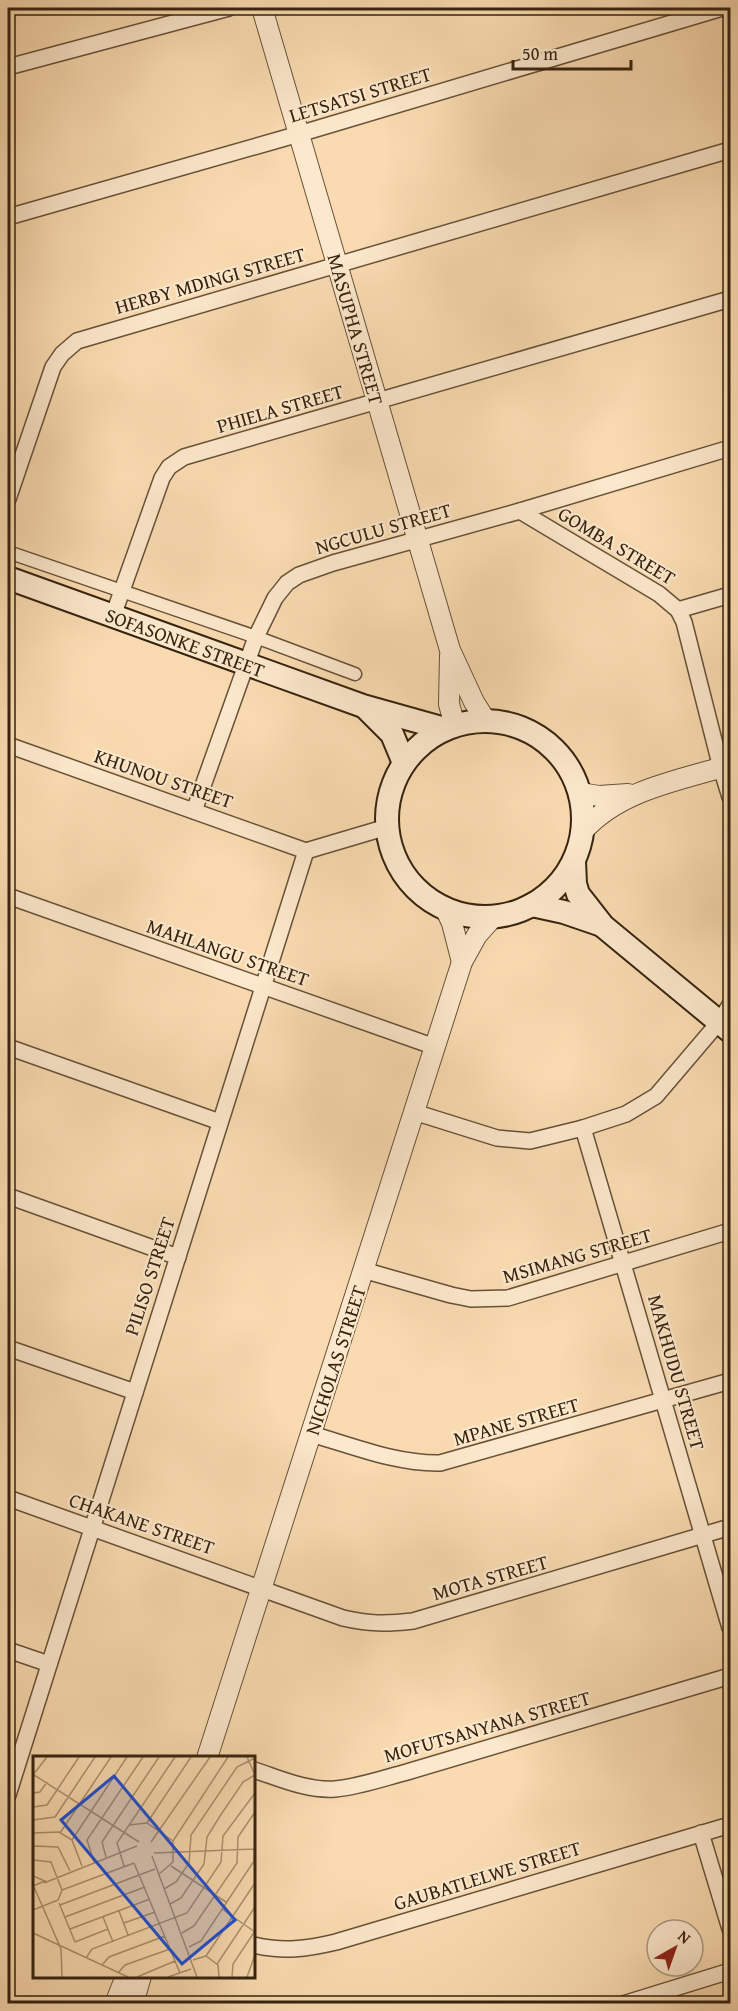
<svg xmlns="http://www.w3.org/2000/svg" width="738" height="2011" font-family="'Gentium Book Plus',serif">
<style>
.lines{fill:none;stroke-linecap:round;stroke-linejoin:round}
.pedestrian-casing{stroke:#675138;stroke-width:15}
.minor-casing{stroke:#675138;stroke-width:18}
.tertiary-casing{stroke:#675138;stroke-width:22}
.secondary-casing{stroke:#36230f;stroke-width:26}
.pedestrian{stroke:#fce8cc;stroke-width:12}
.minor{stroke:#fce8cc;stroke-width:15}
.tertiary{stroke:#fce8cc;stroke-width:20}
.secondary{stroke:#fce8cc;stroke-width:22}
.labels{text-anchor:middle;dominant-baseline:central;stroke-width:4.5;stroke-linejoin:round;paint-order:stroke}
.street-label{font-size:20px;fill:#36230f;stroke:#fce8cc}
.inset-road{fill:none;stroke:#ac9170;stroke-width:1.5}
.view{fill:#1d4ed8;fill-opacity:0.15;stroke:#1d4ed8;stroke-width:3}
.inset-edge{fill:none;stroke:#36230f;stroke-width:3}
</style>
<rect width="100%" height="100%" fill="#fadbb1"/>
<filter id="stains"><feTurbulence type="fractalNoise" baseFrequency=".00333" numOctaves="4"/><feColorMatrix values="0 0 0 0 .2 0 0 0 0 .09 0 0 0 0 .02 0 0 0 .5 -.17"/></filter>
<radialGradient id="worn" r=".72"><stop offset=".6" stop-color="#630" stop-opacity="0"/><stop offset="1" stop-color="#630" stop-opacity=".3"/></radialGradient>
<g class="lines">
<g class="pedestrian-casing">
<polyline id="pedestrian" points="8,552 256,637 355,674"/>
</g>
<g class="minor-casing">
<g id="minor">
<polyline points="8,67 229,8"/>
<polyline points="8,217 299,134 722,8"/>
<polyline points="8,499 53,367 62,354 77,341 730,150"/>
<polyline points="520,511 659,594 678,610 684,622 721,768 730,797"/>
<polyline points="678,610 730,595"/>
<polyline points="113,616 162,478 169,467 184,457 730,299"/>
<polyline points="8,745 306,851"/>
<polyline points="194,811 256,637 275,598 287,583 299,575 333,563 520,511 730,448"/>
<polyline points="306,851 387,827"/>
<polyline points="8,896 435,1047"/>
<polyline points="8,1047 220,1122"/>
<polyline points="414,1112 497,1138 530,1141 583,1128 626,1114 656,1096 719,1022 730,1005"/>
<polyline points="583,1128 730,1628"/>
<polyline points="8,1196 178,1257"/>
<polyline points="363,1270 451,1295 471,1299 508,1298 730,1231"/>
<polyline points="8,1348 135,1392"/>
<path d="M 311,1434 C 353,1446 397,1464 440,1463 L 730,1381"/>
<path d="M 8,1498 L 343,1618 C 369,1624 386,1624 413,1621 L 730,1527"/>
<polyline points="8,1650 49,1664"/>
<path d="M 254,1770 C 279,1778 307,1791 335,1789 C 359,1787 384,1778 407,1772 L 730,1676"/>
<polyline points="8,1795 306,851"/>
<polyline points="701,1833 730,1929"/>
<path d="M 254,1945 C 283,1952 307,1949 336,1942 L 730,1825"/>
<polyline points="623,2004 730,1971"/>
</g>
</g>
<g class="tertiary-casing">
<g id="tertiary">
<polyline points="262,8 450,650 474,702 486,721"/>
<polyline points="450,656 449,704 455,726"/>
<polyline points="580,793 599,796 628,794"/>
<path d="M 583,831 C 619,790 680,780 730,765"/>
<polyline points="445,908 452,923 462,962"/>
<polyline points="207,1758 462,962 477,935 493,917"/>
<polyline points="115,2004 126,1976"/>
<polyline points="133,2004 141,1976"/>
</g>
</g>
<g class="secondary-casing">
<g id="secondary">
<polyline points="8,578 363,706 445,729"/>
<polyline points="367,709 392,734 404,763"/>
<circle cx="485" cy="819" r="98"/>
<polyline points="574,861 575,884 578,894 603,926 730,1031"/>
<polyline points="532,905 564,912 602,925"/>
</g>
</g>
<use href="#pedestrian" class="pedestrian"/>
<use href="#minor" class="minor"/>
<use href="#tertiary" class="tertiary"/>
<use href="#secondary" class="secondary"/>
</g>
<g class="labels">
<g class="street-label">
<text transform="translate(360 94) rotate(-17)">LETSATSI STREET</text>
<text transform="translate(210 280) rotate(-16)">HERBY MDINGI STREET</text>
<text transform="translate(356 329) rotate(74)">MASUPHA STREET</text>
<text transform="translate(280 408) rotate(-16)">PHIELA STREET</text>
<text transform="translate(383 528) rotate(-16)">NGCULU STREET</text>
<text transform="translate(617 545) rotate(31)">GOMBA STREET</text>
<text transform="translate(185 642) rotate(20)">SOFASONKE STREET</text>
<text transform="translate(164 778) rotate(19)">KHUNOU STREET</text>
<text transform="translate(228 952) rotate(19)">MAHLANGU STREET</text>
<text transform="translate(577 1255) rotate(-16)">MSIMANG STREET</text>
<text transform="translate(149 1276) rotate(-72)">PILISO STREET</text>
<text transform="translate(335 1360) rotate(-72)">NICHOLAS STREET</text>
<text transform="translate(677 1372) rotate(74)">MAKHUDU STREET</text>
<text transform="translate(516 1421) rotate(-16)">MPANE STREET</text>
<text transform="translate(142 1523) rotate(19)">CHAKANE STREET</text>
<text transform="translate(490 1577) rotate(-16)">MOTA STREET</text>
<text transform="translate(487 1726) rotate(-16)">MOFUTSANYANA STREET</text>
<text transform="translate(487 1875) rotate(-17)">GAUBATLELWE STREET</text>
</g>
</g>
<g transform="translate(33 1756)">
<rect width="222" height="222" fill="#fadbb1"/>
<path class="inset-road" d="M 214,1 L 222,19M 0,19 L 14,1M 1,19 L 106,86M 0,37 L 7,36 L 14,26M 0,51 L 14,49 L 46,1M 0,64 L 22,61 L 62,1M 114,67 L 158,1M 96,69 L 114,67 L 140,85M 0,77 L 26,76 L 39,84 L 49,110M 27,77 L 78,1M 0,82 L 0,119M 39,84 L 94,1M 140,85 L 195,1M 118,86 L 177,1M 0,90 L 25,91 L 37,115M 121,97 L 222,93M 119,100 L 164,221M 73,101 L 69,86 L 126,1M 0,104 L 18,106 L 29,134 L 25,144 L 0,154M 221,105 L 222,81M 61,106 L 54,84 L 110,1M 101,107 L 147,217M 91,110 L 84,87 L 142,1M 138,110 L 193,146M 125,119 L 140,106 L 140,85M 0,120 L 12,125 L 0,130M 11,127 L 104,90M 1,131 L 28,193 L 29,221M 131,133 L 143,126 L 156,107 L 158,79 L 204,11 L 222,2M 29,134 L 101,107M 26,147 L 42,186M 137,148 L 148,142 L 171,108 L 174,81 L 187,60 L 210,26 L 222,19M 27,149 L 122,113M 189,153 L 222,176M 86,155 L 95,179M 32,161 L 112,131M 70,161 L 80,186M 91,167 L 122,156M 37,173 L 117,143M 0,177 L 95,221M 149,177 L 161,170 L 204,107 L 205,81 L 222,56M 42,186 L 75,173M 156,191 L 168,185 L 221,105M 173,200 L 222,127M 53,202 L 59,193 L 154,157 L 188,106 L 190,80 L 222,37M 160,204 L 173,200 L 185,209 L 186,221M 184,208 L 222,151M 69,209 L 76,201 L 132,180M 85,217 L 92,209 L 137,193M 104,221 L 142,205M 135,221 L 158,213M 199,221 L 200,208 L 222,175M 214,221 L 222,199"/>
<path class="view" d="M 81,20 L 202,164 L 149,208 L 28,64 Z"/>
<rect width="222" height="222" class="inset-edge"/>
</g>
<rect width="738" height="2011" fill="none" stroke="#fadbb1" stroke-width="30"/>
<rect x="9" y="9" width="720" height="1993" fill="none" stroke="#36230f" stroke-width="3"/>
<rect x="15" y="15" width="708" height="1981" fill="none" stroke="#36230f" stroke-width="1.5"/>
<g transform="translate(675 1948) rotate(40)"><circle r="28" fill="#fce8cc" stroke="#ad9980" stroke-width="1.5"/>
<path d="M0-4.5L10 22L0 15L-10 22Z" fill="#8f2418"/>
<text y="-9" font-size="16" font-weight="bold" text-anchor="middle" fill="#36230f">N</text>
</g>
<path d="M513 60v9h118v-9" fill="none" stroke="#36230f" stroke-width="3"/>
<text x="522" y="60" font-size="18" fill="#36230f" stroke="#fce8cc" stroke-width="4.5" paint-order="stroke">50 m</text>
<rect width="100%" height="100%" filter="url(#stains)"/>
<rect width="100%" height="100%" fill="url(#worn)"/>
</svg>
